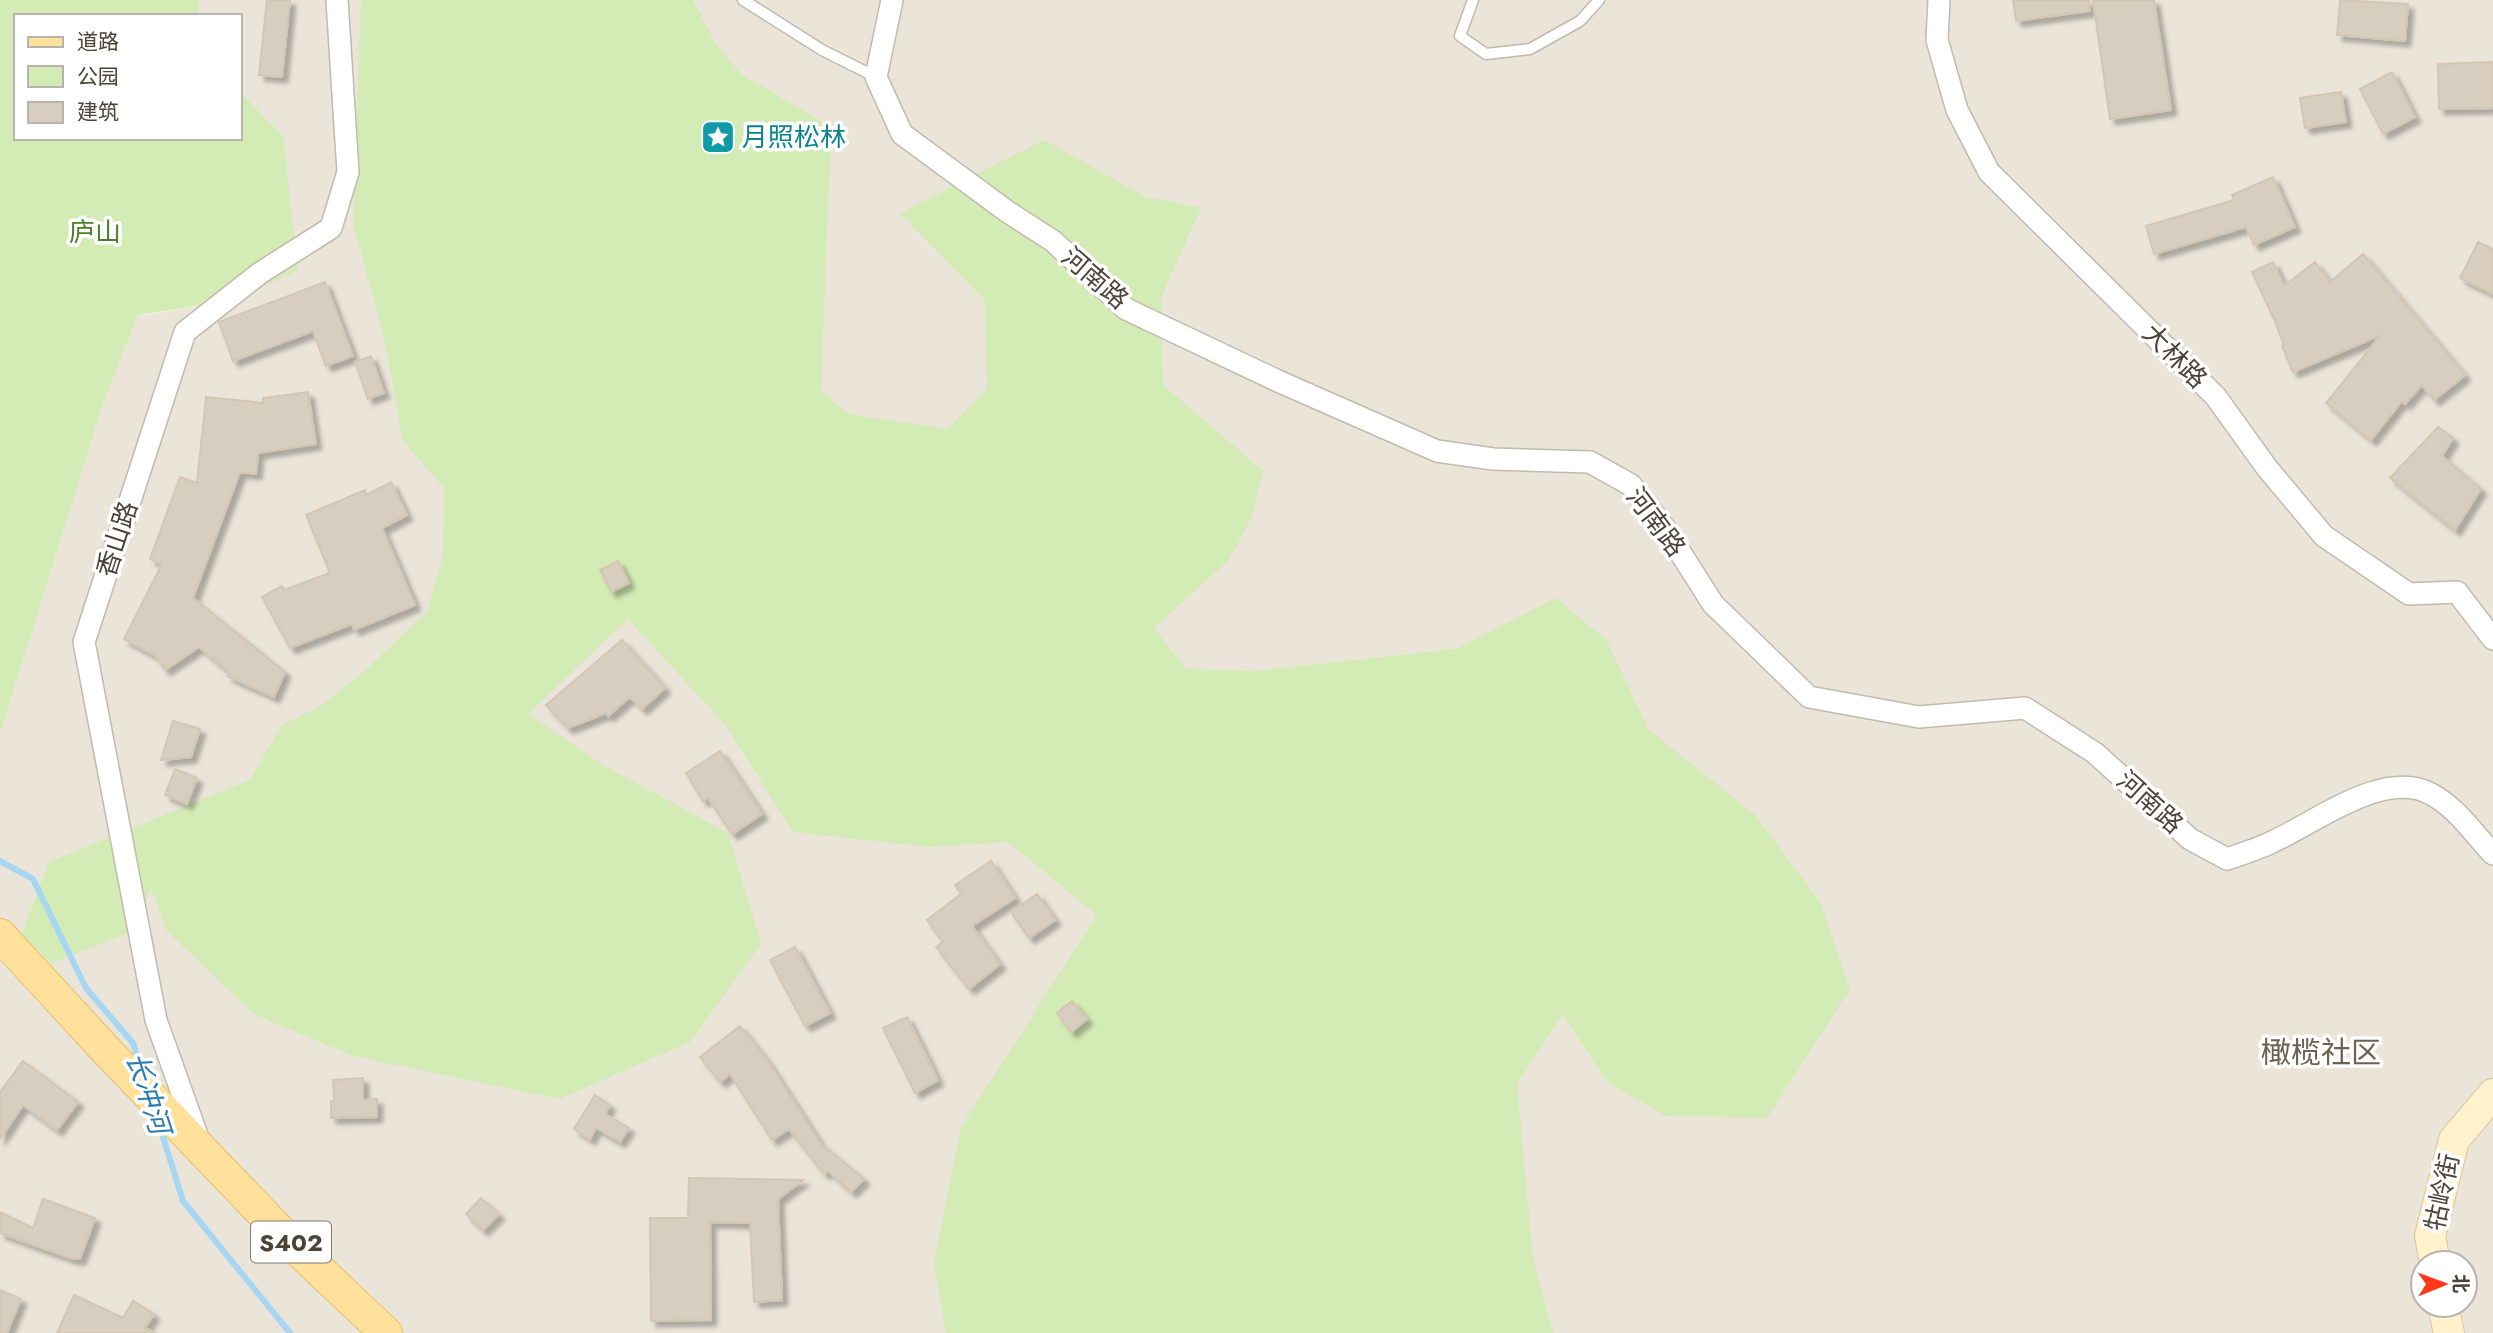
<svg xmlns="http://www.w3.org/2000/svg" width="2493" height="1333" font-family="Jost,'Noto Sans SC',sans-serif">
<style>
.residential{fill:#eae4d9;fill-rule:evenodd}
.green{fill:#d3ebb4}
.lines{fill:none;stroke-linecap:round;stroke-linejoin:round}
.stream{stroke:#a7d6f3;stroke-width:6}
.building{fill:#d8cec0;stroke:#d3c6b3;stroke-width:2;filter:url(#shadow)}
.lane-casing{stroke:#c2baad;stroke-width:13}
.street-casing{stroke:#c2baad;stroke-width:24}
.secondary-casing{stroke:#d7c69a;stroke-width:32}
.primary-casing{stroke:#e8bf68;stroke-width:34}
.lane{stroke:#fff;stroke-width:10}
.street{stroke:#fff;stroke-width:21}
.secondary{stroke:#fff2cc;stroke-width:30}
.primary{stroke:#ffe19b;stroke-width:32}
.labels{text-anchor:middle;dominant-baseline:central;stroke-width:7;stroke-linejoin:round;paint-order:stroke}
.shield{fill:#fff;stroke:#817b74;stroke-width:2}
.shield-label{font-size:24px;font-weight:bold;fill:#4b4338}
.culture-label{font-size:26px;fill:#0d838f;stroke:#fff;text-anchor:start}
.park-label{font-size:26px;fill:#4b8029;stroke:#fff}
.street-label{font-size:26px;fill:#4b4338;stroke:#fff}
.water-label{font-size:28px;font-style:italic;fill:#2c7cb2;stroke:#fff}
.quarter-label{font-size:30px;fill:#6e614f;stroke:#fff}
</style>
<defs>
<filter id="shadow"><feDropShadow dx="5.5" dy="5.5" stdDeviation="2" flood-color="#0004"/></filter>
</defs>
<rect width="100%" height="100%" fill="#f6f3eb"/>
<path class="residential" d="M 199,0 L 2493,0 L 2493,1333 L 0,1333 L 0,734 L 103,404 L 138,315 L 152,314 L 236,300 L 283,136 L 240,92 L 240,16 L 198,16 ZM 2423,1263 L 2465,1263 L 2465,1305 L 2423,1305 Z"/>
<g class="green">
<polygon points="0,0 199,0 198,16 16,16 16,138 240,138 240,92 283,136 298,270 236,300 138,315 103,404 0,734"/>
<polygon points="361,0 693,0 714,41 741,74 831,127 821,391 848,414 948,429 987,388 985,300 900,213 1044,140 1146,197 1201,208 1161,297 1163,385 1263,471 1252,516 1229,560 1154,628 1186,669 1255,671 1456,649 1556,598 1607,641 1648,729 1755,815 1820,902 1850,989 1767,1118 1666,1116 1607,1082 1563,1014 1517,1084 1533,1259 1553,1333 946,1333 934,1262 961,1127 1097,915 1008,842 929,847 793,832 727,727 628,619 528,714 603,765 728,833 761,944 690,1042 559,1099 353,1056 254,1014 167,931 151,888 131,932 51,963 22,934 49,862 250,780 281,726 319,707 368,668 427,612 443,556 444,488 403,441 385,341 353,223"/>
</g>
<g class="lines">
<g class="stream">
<polyline points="0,861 33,879 86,988 133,1043 141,1068"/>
<polyline points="158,1121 183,1201 290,1333"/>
</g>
</g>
<g class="building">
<polygon points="267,0 290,0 282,77 259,75"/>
<polygon points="2013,0 2089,0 2090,11 2016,21"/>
<polygon points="2093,0 2154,0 2171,110 2110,119"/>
<polygon points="2340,0 2408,4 2405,41 2337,35"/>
<polygon points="2493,62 2493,108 2439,109 2438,64"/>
<polygon points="2392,72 2415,117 2383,134 2360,89"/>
<polygon points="2341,92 2346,122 2305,128 2300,98"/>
<polygon points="2273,177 2295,227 2254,245 2246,227 2154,254 2146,226 2234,200 2232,195"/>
<polygon points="2478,242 2493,249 2493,294 2460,278"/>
<polygon points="2363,254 2465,375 2434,400 2422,385 2405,404 2402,401 2371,440 2326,403 2381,335 2293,372 2282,346 2284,346 2275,321 2252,272 2273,262 2284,286 2315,262 2330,282"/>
<polygon points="325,282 353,356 326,366 313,331 233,361 219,322"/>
<polygon points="371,356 384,393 368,399 355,362"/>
<polygon points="308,392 316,444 258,453 256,474 240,472 193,598 285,672 274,697 227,676 230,673 199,647 165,670 156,656 124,639 162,564 150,559 180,477 197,483 206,397 264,403 263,398"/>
<polygon points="2438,427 2453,438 2442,456 2481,489 2455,530 2390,478"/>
<polygon points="391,482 407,515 382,528 415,605 354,630 352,624 290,648 262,597 282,586 284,590 330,573 306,515 365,490 366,495"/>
<polygon points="618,561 629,583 611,592 600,570"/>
<polygon points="622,640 665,688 642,709 630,697 608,716 606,713 568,728 546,705"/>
<polygon points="173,721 200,729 191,757 161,760"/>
<polygon points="720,751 762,814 732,834 708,798 703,801 686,773"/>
<polygon points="175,769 197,778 187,804 165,795"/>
<polygon points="991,861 1015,898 972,926 1000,964 969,989 936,947 943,942 927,920 961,894 955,885"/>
<polygon points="1037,894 1055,920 1029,938 1011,912"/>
<polygon points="795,947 830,1013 805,1026 770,960"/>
<polygon points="1072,1001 1087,1019 1071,1032 1057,1013"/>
<polygon points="907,1017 938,1080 915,1093 883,1028"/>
<polygon points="740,1026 767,1060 821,1144 864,1179 851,1192 828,1171 824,1174 789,1129 772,1140 730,1074 720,1082 700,1057"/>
<polygon points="23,1061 78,1102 57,1130 23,1105 0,1139 0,1092"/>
<polygon points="363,1078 363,1100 377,1099 377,1117 331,1118 331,1101 334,1101 333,1080"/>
<polygon points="595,1095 610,1105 605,1114 629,1128 620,1142 596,1128 590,1139 574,1129"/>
<polygon points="689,1178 803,1180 778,1199 782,1300 754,1302 750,1223 710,1222 711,1320 651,1321 650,1218 688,1218"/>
<polygon points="481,1198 499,1214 483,1230 466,1214"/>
<polygon points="43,1199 95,1218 80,1259 73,1259 0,1233 0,1212 33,1228"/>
<polygon points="0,1290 21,1299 7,1333 0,1333"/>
<polygon points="74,1295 123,1318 133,1301 154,1314 145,1328 156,1333 57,1333"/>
</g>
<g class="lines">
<g class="lane-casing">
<g id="lane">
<polyline points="743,0 822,50 876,77"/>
<polyline points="1473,0 1460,36 1486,54 1530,49 1580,21 1599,0"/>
</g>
</g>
<g class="street-casing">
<g id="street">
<path d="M 892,0 L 876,77 L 902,134 L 1008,212 L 1053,241 L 1126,309 L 1278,381 L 1437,451 L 1493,459 L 1590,462 L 1631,485 L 1666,530 L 1713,604 L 1809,697 L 1919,717 L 2025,708 L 2095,753 L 2190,839 L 2227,859 C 2242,854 2258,849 2272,842 C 2315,823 2384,768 2431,794 C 2456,807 2474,834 2493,854"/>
<polyline points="1939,0 1937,40 1957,110 1989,172 2216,397 2267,468 2324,536 2409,594 2457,592 2493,639"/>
<polyline points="198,1138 156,1020 84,642 185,332 260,273 331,228 348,172 337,0"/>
</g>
</g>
<g class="secondary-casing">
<g id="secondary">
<polyline points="2435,1263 2430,1236 2454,1140 2493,1094"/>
<polyline points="2443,1305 2449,1333"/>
</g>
</g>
<g class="primary-casing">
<polyline id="primary" points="0,935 104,1048 298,1250 386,1333"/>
</g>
<use href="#lane" class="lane"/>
<use href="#street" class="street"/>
<use href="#secondary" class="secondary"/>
<use href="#primary" class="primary"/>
</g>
<defs>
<g id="sight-square" transform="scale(1.75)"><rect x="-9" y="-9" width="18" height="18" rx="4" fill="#0f9aa8" stroke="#fff"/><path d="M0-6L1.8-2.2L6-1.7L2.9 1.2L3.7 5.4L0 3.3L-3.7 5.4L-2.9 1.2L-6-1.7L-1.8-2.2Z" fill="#fff"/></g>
</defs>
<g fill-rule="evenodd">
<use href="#sight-square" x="718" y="137"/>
</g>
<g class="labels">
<rect class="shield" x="251" y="1221.5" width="80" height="41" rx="5"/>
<g class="shield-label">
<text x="291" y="1242">S402</text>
</g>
<g class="culture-label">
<text x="742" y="137">月照松林</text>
</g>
<g class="park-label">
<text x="95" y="232">庐山</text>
</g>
<g class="street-label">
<text transform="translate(1095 278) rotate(41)">河南路</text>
<text transform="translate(2175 356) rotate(45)">大林路</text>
<text transform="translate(1656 522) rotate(53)">河南路</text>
<text transform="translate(117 539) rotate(-72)">香山路</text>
<text transform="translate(2150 802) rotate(42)">河南路</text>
<text transform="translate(2442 1192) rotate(-78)">牯岭街</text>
</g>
<g class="water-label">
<text transform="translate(148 1093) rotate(72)">长冲河</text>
</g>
<g class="quarter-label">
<text x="2321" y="1052">橄榄社区</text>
</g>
</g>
<rect x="14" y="14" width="228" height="126" fill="#ffffff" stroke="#b7b4af" stroke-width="2"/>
<rect x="28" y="37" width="35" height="10" fill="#ffe19b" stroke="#b7b4af" stroke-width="2"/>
<text x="77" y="49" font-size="21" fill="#4b4338">道路</text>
<rect x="28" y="66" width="35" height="21" fill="#d3ebb4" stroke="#b7b4af" stroke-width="2"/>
<text x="77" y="84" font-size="21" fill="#4b4338">公园</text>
<rect x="28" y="102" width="35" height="21" fill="#d8cec0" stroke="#b7b4af" stroke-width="2"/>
<text x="77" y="119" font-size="21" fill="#4b4338">建筑</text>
<g transform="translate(2444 1284) rotate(89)"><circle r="33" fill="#ffffff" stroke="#b7b4af" stroke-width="2"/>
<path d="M0-5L12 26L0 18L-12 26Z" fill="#ff3719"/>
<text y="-10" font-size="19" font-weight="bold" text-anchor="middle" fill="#4b4338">北</text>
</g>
</svg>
